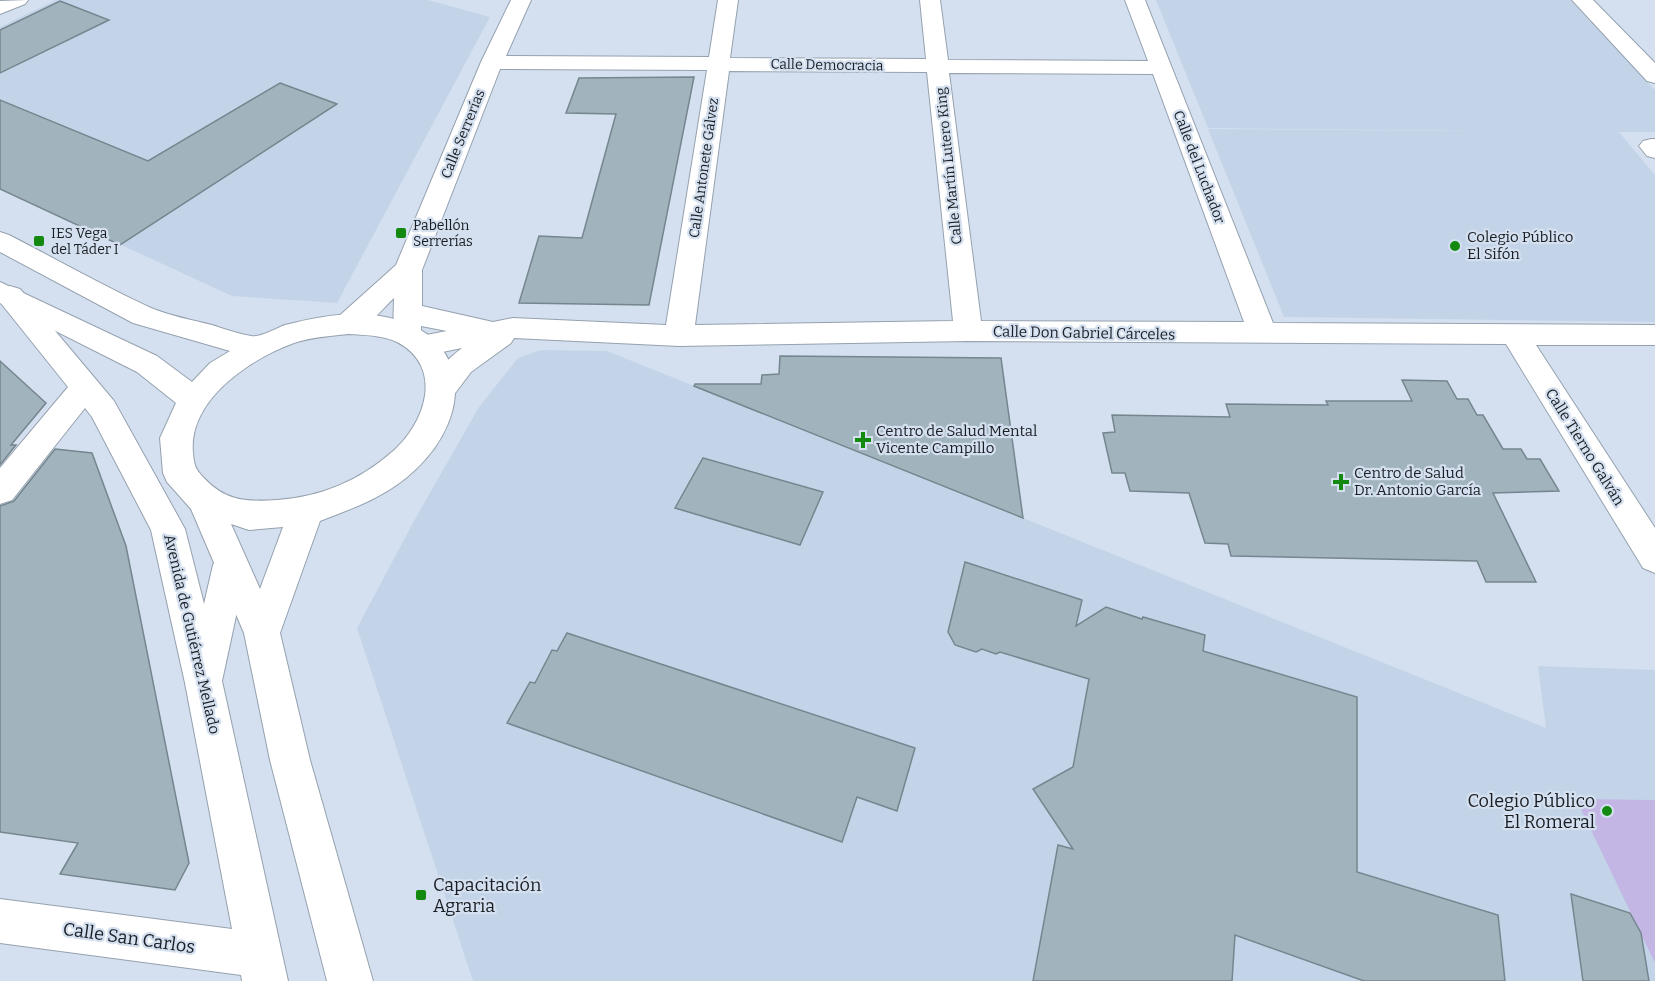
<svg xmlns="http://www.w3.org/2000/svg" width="1655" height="981" font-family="Bitter,serif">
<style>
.built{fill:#c3d4e9}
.green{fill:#c3b6e5}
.building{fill:#a1b3bc;stroke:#75868f;stroke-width:1.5}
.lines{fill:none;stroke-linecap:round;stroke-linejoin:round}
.street-casing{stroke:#95a1af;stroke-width:2}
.secondary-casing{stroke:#95a1af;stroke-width:2}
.street{fill:#fff;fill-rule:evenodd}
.secondary{fill:#fff;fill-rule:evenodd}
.poi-dot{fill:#138a0f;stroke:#d4e0ef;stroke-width:2}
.labels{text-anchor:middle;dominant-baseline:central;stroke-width:4.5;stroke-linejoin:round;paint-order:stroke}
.far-street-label{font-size:14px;fill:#1a1e24;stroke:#d4e0ef}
.far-poi-label{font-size:14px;fill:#1a1e24;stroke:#d4e0ef;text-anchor:start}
.poi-label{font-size:15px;fill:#1a1e24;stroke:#d4e0ef;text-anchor:start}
.street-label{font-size:15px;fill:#1a1e24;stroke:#d4e0ef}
.near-poi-label{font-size:18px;fill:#1a1e24;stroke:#d4e0ef;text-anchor:end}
.near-street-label{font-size:18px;fill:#1a1e24;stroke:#d4e0ef}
</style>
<rect width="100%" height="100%" fill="#d4e0ef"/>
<g class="built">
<polygon points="56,0 428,0 490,17 337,303 232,296 0,189 0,27"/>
<polygon points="1156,0 1570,0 1655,90 1655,132 1619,132 1655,175 1655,322 1284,317 1208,129 1490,131 1208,128"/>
<polygon points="541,350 607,351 1546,728 1538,666 1655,670 1655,981 473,981 357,628 415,519 479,407 518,358"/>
</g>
<polygon class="green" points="1576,799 1655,800 1655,963"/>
<g class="building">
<polygon points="60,1 109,20 0,73 0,30"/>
<polygon points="694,77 649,305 519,303 539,236 582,238 616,114 566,113 579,78"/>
<polygon points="280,83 337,104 120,245 0,189 0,100 148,161"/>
<polygon points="780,356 1001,358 1023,518 694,386 695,384 761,384 762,375 779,374"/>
<polygon points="0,361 46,403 11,445 16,445 0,465"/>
<polygon points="1402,380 1447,381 1457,399 1468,399 1477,415 1483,415 1503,449 1521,449 1527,459 1540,459 1559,491 1493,493 1536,582 1486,582 1477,561 1231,556 1228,544 1205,543 1189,493 1130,491 1125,473 1112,473 1103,433 1115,432 1112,415 1230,417 1226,404 1328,405 1326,401 1412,401"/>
<polygon points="55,449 92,453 126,546 189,863 175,890 60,874 78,843 0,832 0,506 14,501"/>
<polygon points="703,458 823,492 800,545 675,508"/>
<polygon points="965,562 1082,600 1076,626 1106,607 1142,619 1143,617 1205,635 1203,651 1357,697 1357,872 1498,915 1505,981 1364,981 1235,935 1232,981 1033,981 1058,845 1073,849 1033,789 1073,767 1089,679 1000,652 996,654 982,649 976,652 955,645 948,632"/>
<polygon points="567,633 915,748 897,811 857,797 842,842 507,723 530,682 535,683 552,650 557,651"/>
<polygon points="1571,894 1630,913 1641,933 1649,981 1583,981"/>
</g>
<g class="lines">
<g class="street-casing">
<g id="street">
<polygon points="28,0 25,4 0,14 0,1"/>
<path d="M 511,0 L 531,0 L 506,56 L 709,57 L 718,0 L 738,0 L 730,58 L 926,59 L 920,0 L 940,0 L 948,60 L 1148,61 L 1125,0 L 1145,0 L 1273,323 L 1655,325 L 1655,345 L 1536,345 L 1655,528 L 1655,573 L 1643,568 L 1506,344 L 968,341 L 679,346 L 514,338 L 511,343 L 471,372 L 453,396 L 442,399 L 431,396 L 427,388 C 436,372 447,359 462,348 L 423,356 L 413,353 L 409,345 L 397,342 L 393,335 L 394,298 C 378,313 361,338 338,331 L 334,324 L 338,317 L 396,265 L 481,62 ZM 500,69 L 707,70 L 666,325 L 513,318 L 493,322 L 422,306 L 422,270 ZM 729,71 L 927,72 L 953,321 L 695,325 ZM 949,73 L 1153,74 L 1244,322 L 981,321 ZM 421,326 L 447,331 L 421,336 Z"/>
<polygon points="1572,0 1593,0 1655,63 1655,83 1647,81"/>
<polygon points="1651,139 1655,139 1655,158 1647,156 1639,146 1643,141"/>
<polygon points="10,286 20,289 114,401 185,529 204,604 213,565 218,554 230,550 242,554 247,565 222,681 288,981 242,981 241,975 0,943 0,899 232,929 185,683 151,530 92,417 85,408 12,500 0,504 0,468 68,387 0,302 0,289"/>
</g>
</g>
<g class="secondary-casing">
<path id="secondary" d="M 0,232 L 9,235 C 56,259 103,286 151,308 C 170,316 192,320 212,325 C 225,329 238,334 251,336 C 261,338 276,328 285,325 C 316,317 348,311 380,316 C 471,331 475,414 415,470 C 388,496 354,508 320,521 L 280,633 L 310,760 L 373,981 L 327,981 L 270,760 L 244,633 L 191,509 L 167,482 L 163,473 L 160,438 L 176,403 L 137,372 L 0,303 L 0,282 L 157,356 L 192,382 L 210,363 L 230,351 L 133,323 L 0,252 ZM 348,334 C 364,335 382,335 397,342 C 445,367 425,424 392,452 C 359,481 320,497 277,500 C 245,502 225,501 203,477 C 195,469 194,464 193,453 C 188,400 250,359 294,343 C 312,337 330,336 348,334 ZM 231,524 L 249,530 L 283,527 L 260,589 Z"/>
</g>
<use href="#street" class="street"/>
<use href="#secondary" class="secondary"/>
</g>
<g class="poi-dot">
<rect x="395" y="227" width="12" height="12" rx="3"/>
<rect x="33" y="235" width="12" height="12" rx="3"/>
<circle cx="1455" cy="246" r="6"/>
<path d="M860 431h6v6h6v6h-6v6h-6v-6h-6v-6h6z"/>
<path d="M1338 473h6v6h6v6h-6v6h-6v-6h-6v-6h6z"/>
<circle cx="1607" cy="811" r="6"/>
<rect x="415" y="889" width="12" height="12" rx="3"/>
</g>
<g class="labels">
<g class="far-street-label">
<text transform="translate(827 65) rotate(1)">Calle Democracia</text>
<text transform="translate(463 134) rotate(-68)">Calle Serrerías</text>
<text transform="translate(949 166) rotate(-96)">Calle Martín Lutero King</text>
<text transform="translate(1199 167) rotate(69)">Calle del Luchador</text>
<text transform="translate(704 168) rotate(-82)">Calle Antonete Gálvez</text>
</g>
<g class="far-poi-label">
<text x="413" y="225">Pabellón<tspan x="413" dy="16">Serrerías</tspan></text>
<text x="51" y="233">IES Vega<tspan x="51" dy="16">del Táder I</tspan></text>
</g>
<g class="poi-label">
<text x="1467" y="237">Colegio Público<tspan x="1467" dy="17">El Sifón</tspan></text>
<text x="876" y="431">Centro de Salud Mental<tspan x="876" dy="17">Vicente Campillo</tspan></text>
<text x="1354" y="473">Centro de Salud<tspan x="1354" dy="17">Dr. Antonio García</tspan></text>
</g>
<g class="street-label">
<text transform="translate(1084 333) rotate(1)">Calle Don Gabriel Cárceles</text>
<text transform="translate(1585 447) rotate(58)">Calle Tierno Galván</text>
<text transform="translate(192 634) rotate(77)">Avenida de Gutiérrez Mellado</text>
</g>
<g class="near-poi-label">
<text x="1595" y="801">Colegio Público<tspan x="1595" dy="21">El Romeral</tspan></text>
<text x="433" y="885" text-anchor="start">Capacitación<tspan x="433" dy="21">Agraria</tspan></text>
</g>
<g class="near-street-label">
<text transform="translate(129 938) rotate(8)">Calle San Carlos</text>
</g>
</g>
</svg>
